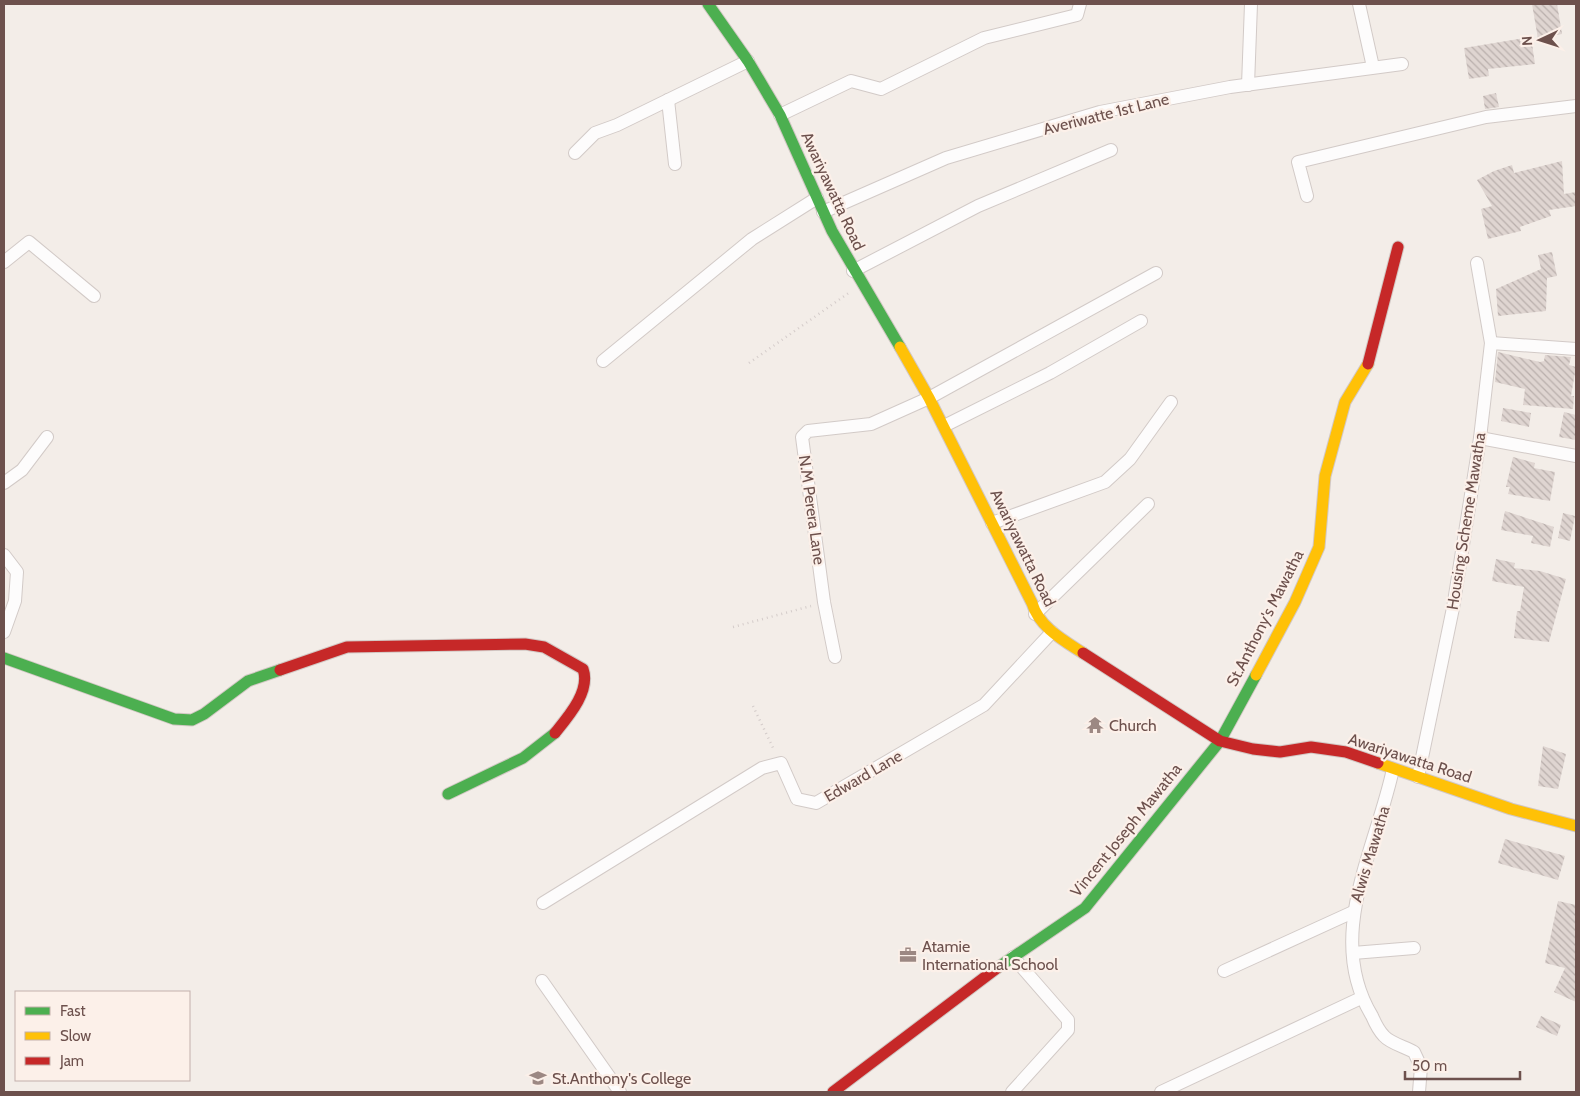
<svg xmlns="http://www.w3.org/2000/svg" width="1580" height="1096" font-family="Cabin,sans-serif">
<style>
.building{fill:url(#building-back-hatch)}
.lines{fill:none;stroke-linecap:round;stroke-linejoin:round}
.street-casing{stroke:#d2cac7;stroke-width:14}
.fast-casing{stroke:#d2c8c4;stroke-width:13}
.slow-casing{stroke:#d2c8c4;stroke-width:13}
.jam-casing{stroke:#d2c8c4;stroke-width:13}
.path{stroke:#d4ccca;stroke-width:2.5;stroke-dasharray:1 4;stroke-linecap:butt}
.street{stroke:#fdfcfc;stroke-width:12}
.fast{stroke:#4caf50;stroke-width:11}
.slow{stroke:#ffc107;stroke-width:11}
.jam{stroke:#c62828;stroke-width:11}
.labels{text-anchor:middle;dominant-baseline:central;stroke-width:4.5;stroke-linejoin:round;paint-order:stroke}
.street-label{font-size:16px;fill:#6d514d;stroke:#fcf0e9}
.poi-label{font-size:16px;fill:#6d514d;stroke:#fcf0e9;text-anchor:start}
</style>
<defs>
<pattern id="building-back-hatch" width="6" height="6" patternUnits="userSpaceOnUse" patternTransform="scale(1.25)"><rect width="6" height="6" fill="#dfd5d1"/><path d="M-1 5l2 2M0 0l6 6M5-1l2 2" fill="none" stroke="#b9afac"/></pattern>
</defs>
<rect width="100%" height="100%" fill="#f3ede8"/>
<g class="building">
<polygon points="1532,4 1557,4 1562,34 1538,39"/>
<polygon points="1531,37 1535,64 1488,69 1489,76 1469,79 1464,48"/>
<polygon points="1496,93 1499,107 1485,109 1483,96"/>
<polygon points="1562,161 1564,194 1576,192 1576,206 1549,210 1551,216 1520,227 1521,231 1488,239 1481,209 1492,206 1477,180 1494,171 1512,165 1514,173"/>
<polygon points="1552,252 1557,276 1547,278 1546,311 1498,316 1496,289 1541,269 1538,255"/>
<polygon points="1498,352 1540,362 1544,361 1545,355 1571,357 1569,365 1576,367 1571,396 1574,396 1573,409 1523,405 1525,389 1495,382"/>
<polygon points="1503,408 1531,413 1529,427 1501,421"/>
<polygon points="1564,412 1576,415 1576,440 1559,437"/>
<polygon points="1513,457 1535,463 1534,468 1555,472 1550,501 1508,494 1510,487 1506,487"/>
<polygon points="1505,511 1554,527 1550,547 1531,543 1533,536 1501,530"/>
<polygon points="1563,513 1575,516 1570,541 1558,538"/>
<polygon points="1496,559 1515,563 1514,568 1540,571 1566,579 1549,642 1514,638 1517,611 1520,611 1524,587 1492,581"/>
<polygon points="1543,746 1566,754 1558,789 1538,786"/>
<polygon points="1505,839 1565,856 1558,880 1498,863"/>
<polygon points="1558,901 1576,905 1576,1002 1554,992 1565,968 1545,963"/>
<polygon points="1541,1016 1561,1025 1557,1036 1536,1027"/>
</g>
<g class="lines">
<g class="street-casing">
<g id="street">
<polyline points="1359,4 1373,67"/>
<polyline points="1248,85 1251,4"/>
<polyline points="668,100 675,164"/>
<polyline points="780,115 851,81 881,89 984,38 1077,15 1080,4"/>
<polyline points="575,153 595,133 617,125 748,61"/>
<polyline points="1307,196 1298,162 1486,117 1576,106"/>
<polyline points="823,212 946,158 1100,112 1230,87 1402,64"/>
<polyline points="4,262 29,242 94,296"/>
<polyline points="853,271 978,206 1111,150"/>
<polyline points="1491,343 1576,349"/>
<polyline points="603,361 752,239 817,198"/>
<polyline points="944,426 1050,373 1141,321"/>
<polyline points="1480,438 1576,456"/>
<polyline points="4,483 22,470 47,437"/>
<polyline points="992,523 1105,482 1130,459 1171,402"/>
<polyline points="4,555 17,572 15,601 4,632"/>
<polyline points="1035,614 1148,504"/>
<polyline points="835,657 824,602 802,437 808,431 871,424 929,398 1156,273"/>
<path d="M 1393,769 C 1376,849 1324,937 1372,1016 C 1375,1023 1379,1031 1384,1036 C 1390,1043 1405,1047 1414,1052 L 1421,1067 L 1419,1092"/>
<polyline points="1418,777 1453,608 1480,438 1491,343 1477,263"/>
<polyline points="543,903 762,768 781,763 797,799 816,803 984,705 1052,632"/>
<polyline points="1353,953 1414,948"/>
<polyline points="1224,971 1353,912"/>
<polyline points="542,981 620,1092"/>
<polyline points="1012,1092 1068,1030 1068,1020 1013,957"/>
<polyline points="1161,1092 1361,998"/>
</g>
</g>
<g class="fast-casing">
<g id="fast">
<polyline points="708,4 748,61 780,115 832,231 900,347"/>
<polyline points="4,658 174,719 192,720 204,714 248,681 280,670"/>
<polyline points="448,794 523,758 555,733"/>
<polyline points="997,968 1085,908 1220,741 1256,675"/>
</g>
</g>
<g class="slow-casing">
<g id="slow">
<path d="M 900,347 L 929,398 L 1032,603 C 1039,627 1063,640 1083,653"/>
<polyline points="1256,675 1295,602 1319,547 1325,476 1345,402 1368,364"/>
<polyline points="1378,763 1511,809 1576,826"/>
</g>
</g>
<g class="jam-casing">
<g id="jam">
<polyline points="1368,364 1398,247"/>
<polyline points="1083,653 1220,741 1253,749 1280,752 1311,747 1346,752 1378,763"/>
<path d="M 280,670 L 347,647 L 525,644 L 544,647 L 583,669 C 591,691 568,717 555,733"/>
<polyline points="833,1092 997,968"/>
</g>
</g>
<g class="path">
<polyline points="749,363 850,292"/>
<polyline points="733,627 811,606"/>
<polyline points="753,706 774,750"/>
</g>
<use href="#street" class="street"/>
<use href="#fast" class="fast"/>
<use href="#slow" class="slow"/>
<use href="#jam" class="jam"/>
</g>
<defs>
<g id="temple-bare" transform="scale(1.35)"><path d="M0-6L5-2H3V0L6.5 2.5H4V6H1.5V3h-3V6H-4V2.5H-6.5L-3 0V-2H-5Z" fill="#9c8883" stroke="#fcf0e9" stroke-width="2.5" paint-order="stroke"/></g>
<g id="office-bare" transform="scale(1.35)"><path d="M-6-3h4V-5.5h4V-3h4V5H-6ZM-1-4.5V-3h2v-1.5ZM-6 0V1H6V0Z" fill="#9c8883" stroke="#fcf0e9" stroke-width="2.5" paint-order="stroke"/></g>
<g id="school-bare" transform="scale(1.35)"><path d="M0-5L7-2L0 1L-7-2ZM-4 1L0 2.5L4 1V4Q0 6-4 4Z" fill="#9c8883" stroke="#fcf0e9" stroke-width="2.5" paint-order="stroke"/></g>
</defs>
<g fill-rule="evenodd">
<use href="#temple-bare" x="1095" y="725"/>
<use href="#office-bare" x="908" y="955"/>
<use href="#school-bare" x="538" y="1078"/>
</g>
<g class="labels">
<g class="street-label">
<text transform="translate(1106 114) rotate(-14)">Averiwatte 1st Lane</text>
<text transform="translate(833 191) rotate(65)">Awariyawatta Road</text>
<text transform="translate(812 510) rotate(82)">N.M Perera Lane</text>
<text transform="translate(1466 521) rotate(-81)">Housing Scheme Mawatha</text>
<text transform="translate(1023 548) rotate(64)">Awariyawatta Road</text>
<text transform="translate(1265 618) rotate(-63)">St.Anthony's Mawatha</text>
<text transform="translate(1410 758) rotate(18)">Awariyawatta Road</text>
<text transform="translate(863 776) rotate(-30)">Edward Lane</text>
<text transform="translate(1126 830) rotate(-51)">Vincent Joseph Mawatha</text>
<text transform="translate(1370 854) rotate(-73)">Alwis Mawatha</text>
</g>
<g class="poi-label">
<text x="1109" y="725">Church</text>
<text x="922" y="946">Atamie<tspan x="922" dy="18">International School</tspan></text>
<text x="552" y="1078">St.Anthony's College</text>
</g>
</g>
<rect width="1580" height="1096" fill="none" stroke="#6d514d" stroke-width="10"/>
<rect x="15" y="991" width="175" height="90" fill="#fcf0e9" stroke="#c3b0ab"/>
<rect x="25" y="1007" width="25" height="8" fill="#4caf50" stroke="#c3b0ab"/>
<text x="60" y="1016" font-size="15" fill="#6d514d">Fast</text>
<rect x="25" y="1032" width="25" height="8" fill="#ffc107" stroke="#c3b0ab"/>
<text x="60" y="1041" font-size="15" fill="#6d514d">Slow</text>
<rect x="25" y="1057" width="25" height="8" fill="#c62828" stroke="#c3b0ab"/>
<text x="60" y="1066" font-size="15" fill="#6d514d">Jam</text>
<g transform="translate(1540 40) rotate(266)" stroke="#fcf0e9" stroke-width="4" paint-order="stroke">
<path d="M0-4L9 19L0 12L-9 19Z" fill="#6d514d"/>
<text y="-8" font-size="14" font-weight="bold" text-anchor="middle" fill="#6d514d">N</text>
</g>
<path d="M1405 1071v8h115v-8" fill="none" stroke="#6d514d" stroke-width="2.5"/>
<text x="1412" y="1071" font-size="15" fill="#6d514d" stroke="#fcf0e9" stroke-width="4" paint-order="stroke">50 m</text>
</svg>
